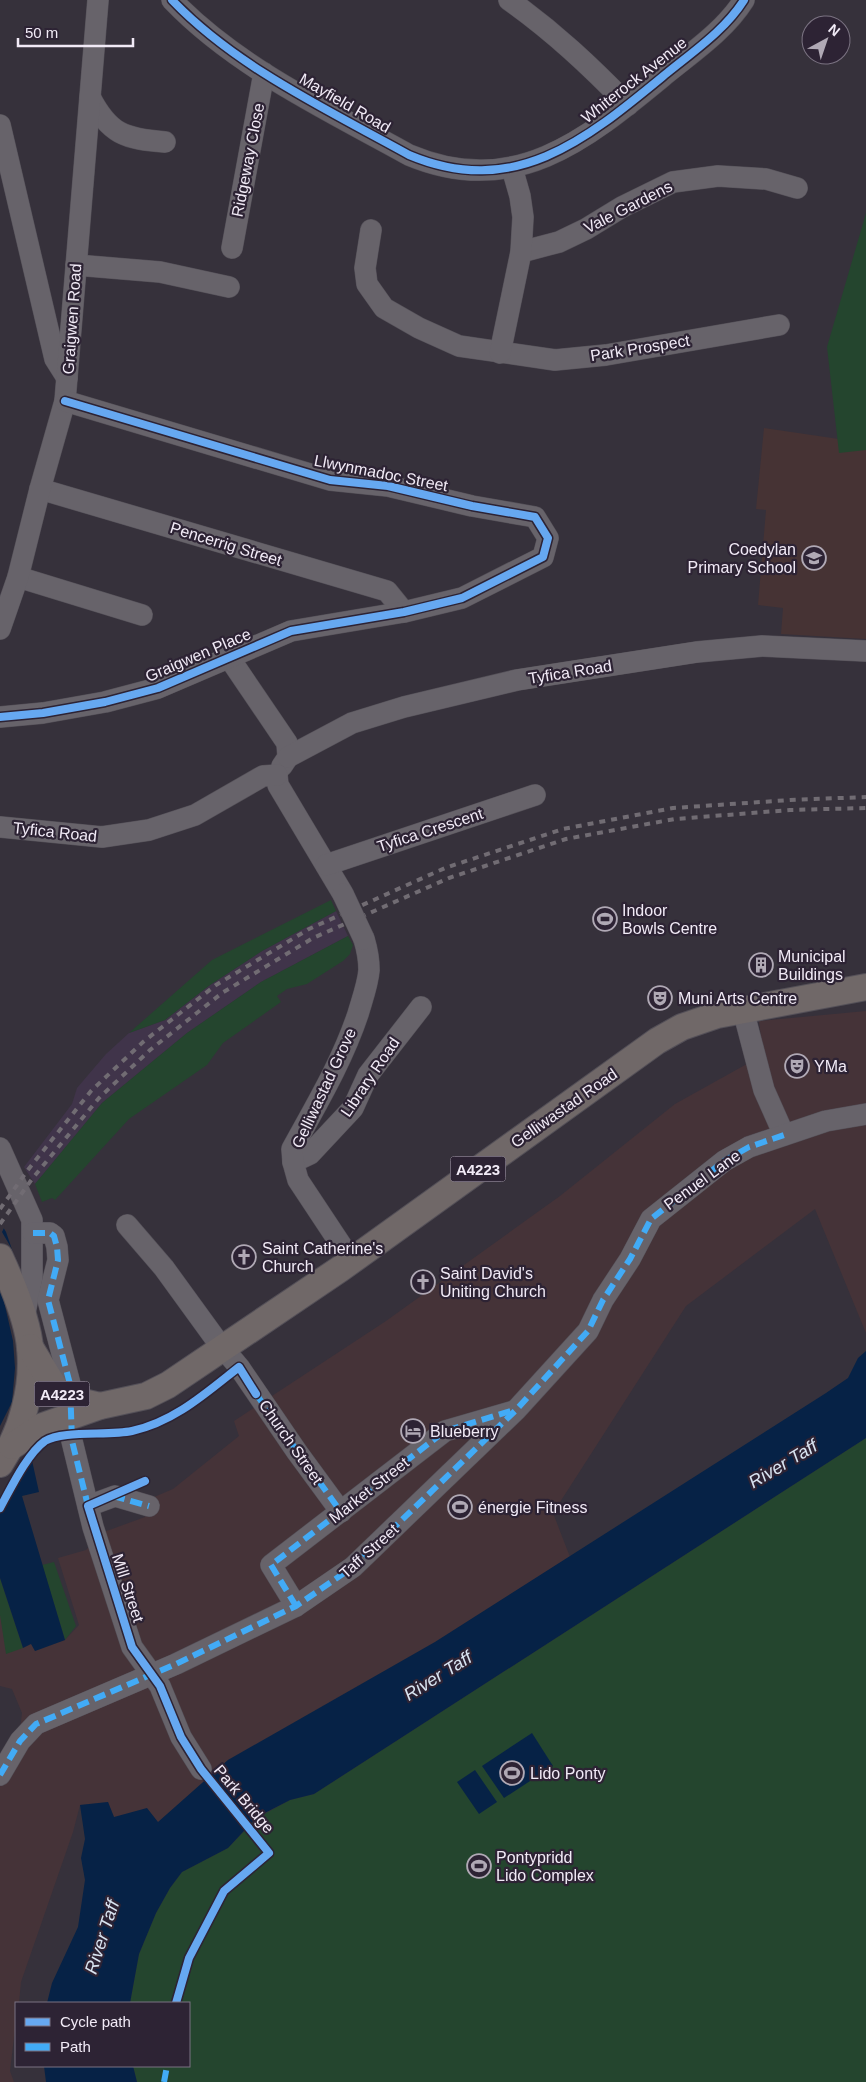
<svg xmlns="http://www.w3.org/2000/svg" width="866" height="2082" font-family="Helvetica,sans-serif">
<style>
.commercial{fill:#453338}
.built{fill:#40344a}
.education{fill:#463334}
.green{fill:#24452e}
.water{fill:#062246}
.pier{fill:#36313b}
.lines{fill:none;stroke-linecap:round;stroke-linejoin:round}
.minor-casing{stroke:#545058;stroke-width:22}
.major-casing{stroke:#545058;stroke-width:28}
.minor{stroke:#67636a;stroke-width:21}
.major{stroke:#706868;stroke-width:26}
.rail{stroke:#716c73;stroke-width:4;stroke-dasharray:6 6;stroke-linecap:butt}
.minor-bridge-casing{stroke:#545058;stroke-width:22;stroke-linecap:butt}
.minor-bridge{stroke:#67636a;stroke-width:21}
.quiet{stroke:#42abf6;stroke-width:6;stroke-dasharray:12 6;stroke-linecap:butt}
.cycleway-casing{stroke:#2d2334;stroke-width:11}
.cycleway{stroke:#66a8f1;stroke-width:8}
.labels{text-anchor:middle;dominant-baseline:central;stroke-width:4.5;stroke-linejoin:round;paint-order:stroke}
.shield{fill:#2d2334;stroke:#b6aebc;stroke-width:1}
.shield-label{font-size:15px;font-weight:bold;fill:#f1eaf6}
.street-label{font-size:16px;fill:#f1eaf6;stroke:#2d2334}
.poi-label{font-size:16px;fill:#f1eaf6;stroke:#2d2334;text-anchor:start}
.water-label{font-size:18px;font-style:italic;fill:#d9e4f1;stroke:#2d2334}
</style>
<rect width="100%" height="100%" fill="#36313b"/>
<polygon class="commercial" points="866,1011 866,1333 815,1209 686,1306 553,1513 570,1557 435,1642 228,1760 158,1823 114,1817 108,1802 80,1805 73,1832 21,1982 19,2003 16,2003 16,2021 10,2071 14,2082 0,2082 0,1765 20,1730 22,1713 12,1689 0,1686 0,1615 32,1644 35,1651 65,1640 79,1625 58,1558 86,1550 101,1533 145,1517 154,1497 173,1489 239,1436 234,1421 386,1321 560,1196 675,1104 763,1055 759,1021"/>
<polygon class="built" points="336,911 348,936 261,982 187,1033 102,1103 35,1184 24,1167 72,1104 77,1088 106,1054 129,1033 165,1020 210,985 262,951"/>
<polygon class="education" points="764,428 866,443 866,639 781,634 783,608 758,605 766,510 756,509"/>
<g class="green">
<polygon points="866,213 866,450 839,453 827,347"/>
<polygon points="331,900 336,911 262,951 210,985 165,1020 129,1033 212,960"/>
<polygon points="348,936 353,945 350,954 343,961 307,984 287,989 277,996 281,1002 223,1043 207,1065 129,1119 55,1200 52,1198 42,1202 35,1184 102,1103 187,1033 261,982"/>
<polygon points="866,1438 866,2082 137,2082 133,2066 189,2066 189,2003 130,2003 139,1954 156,1913 170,1888 182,1872 228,1848 257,1818 290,1800 314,1794"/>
<polygon points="54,1562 76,1626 65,1640 42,1565"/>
<polygon points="0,1578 23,1648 6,1654 0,1615"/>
</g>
<g class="water">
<polygon points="0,1222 6,1232 29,1299 25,1429 39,1492 22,1496 65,1640 35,1651 31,1644 23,1648 0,1578"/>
<polygon points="866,1351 866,1438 314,1794 290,1800 257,1817 228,1848 182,1872 170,1888 156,1913 139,1954 130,2003 47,2003 52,1983 78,1927 85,1880 81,1858 85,1839 80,1805 108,1802 114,1817 147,1808 158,1822 228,1760 435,1642 826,1393 848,1378 858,1358"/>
<polygon points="532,1733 553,1766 504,1798 482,1766"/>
<polygon points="475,1770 497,1802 479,1814 457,1782"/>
<polygon points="44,2066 133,2066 137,2082 46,2082"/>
</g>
<polygon class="pier" points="0,1220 5,1226 2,1232 13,1251 29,1299 25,1429 31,1461 0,1514 0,1426 12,1402 15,1368 13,1341 0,1284"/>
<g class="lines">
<g class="minor-casing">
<g id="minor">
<path d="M 172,0 C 236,67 328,110 409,155 C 516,200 588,138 667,73 C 694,51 725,30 744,0"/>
<path d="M 509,0 C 554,32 590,66 628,105"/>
<path d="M 90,97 C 109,134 125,139 165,142"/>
<polyline points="0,125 55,359 67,378"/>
<polyline points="371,230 365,268 367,284 384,308 419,328 459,346 555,360 606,355 779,325"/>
<polyline points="232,248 264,73"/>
<polyline points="521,252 559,242 586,229 622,207 673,182 718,176 766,179 797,188"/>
<polyline points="76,265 160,272 229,287"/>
<polyline points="500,353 521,252 523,217 520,196 512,168"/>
<polyline points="40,489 387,591 404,612"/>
<polyline points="18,577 142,615"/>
<polyline points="0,629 18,577 40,489 65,401 98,0"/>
<polyline points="228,656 287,743 288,757 282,766"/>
<polyline points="0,717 43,713 105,702 158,688 291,631 404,612 462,598 543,557 548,538 535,517 472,506 388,486 330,480 65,401"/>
<polyline points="288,757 352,723 404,707 517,680 697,652 762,646 866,651"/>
<polyline points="277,775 278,785 343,894"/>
<polyline points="0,827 102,837 149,830 195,815 263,776 277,775"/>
<polyline points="326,865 535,795"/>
<polyline points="743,1010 764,1090 784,1135"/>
<polyline points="0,1148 32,1220 32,1277 24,1318"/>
<polyline points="293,1162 310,1154 353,1108 368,1075 421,1007"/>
<polyline points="127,1225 164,1268 217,1341 239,1367 297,1452 341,1512"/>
<polyline points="33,1233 50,1233 54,1236 57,1247 58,1260 48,1300 70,1384 70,1390"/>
<path d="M 351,1260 L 298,1180 L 293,1162 L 292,1149 C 316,1105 342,1062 358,1014 C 362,1000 368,984 369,970 C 369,959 367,949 364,939"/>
<polyline points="72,1441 93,1527 132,1647 160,1686 181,1737 201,1769"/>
<polyline points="88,1506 115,1496 149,1506"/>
<polyline points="296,1606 271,1565 445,1431 514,1411"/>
<polyline points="0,1775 20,1741 36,1724 176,1664 296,1606 353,1567 516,1410 588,1331 603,1300 630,1259 651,1219 724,1161 749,1147 826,1121 866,1114"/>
</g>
</g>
<g class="major-casing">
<g id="major">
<path d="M 0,1257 C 12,1283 28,1320 30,1348 C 34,1387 22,1431 0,1464"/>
<polyline points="30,1347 56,1390 74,1400 100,1406"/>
<polyline points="12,1446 43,1426 100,1406 146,1396 168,1385 340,1269 657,1041 682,1027 717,1015 866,987"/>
</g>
</g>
<use href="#minor" class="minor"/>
<use href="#major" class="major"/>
<g class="rail">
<polyline points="0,1209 27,1171 91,1091 143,1042 216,985 309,929 445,868 563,829 673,808 790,800 866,797"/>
<polyline points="0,1224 32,1179 99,1098 150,1050 222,993 313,938 449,878 566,839 675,819 790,810 866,808"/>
</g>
<g class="minor-bridge-casing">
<polyline id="minor-bridge" points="343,894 364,939"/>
</g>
<use href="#minor-bridge" class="minor-bridge"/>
<g class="quiet">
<polyline points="33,1233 50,1233 54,1236 57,1247 58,1260 48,1300 70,1384 72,1441 89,1510"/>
<polyline points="256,1394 341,1512"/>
<polyline points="113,1496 149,1506"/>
<polyline points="296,1606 271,1565 445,1431 514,1410"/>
<polyline points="0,1775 20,1741 36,1724 176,1664 296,1606 353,1567 516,1410 588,1331 603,1300 630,1259 651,1219 724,1161 749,1147 784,1135"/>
<polyline points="164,2082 167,2066"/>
</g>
<g class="cycleway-casing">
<g id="cycleway">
<path d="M 172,0 C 236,67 328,110 409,155 C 516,200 588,138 667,73 C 694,51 725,30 744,0"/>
<polyline points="0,717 43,713 105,702 158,688 291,631 404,612 462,598 543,557 548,538 535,517 472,506 388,486 330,480 65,401"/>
<polyline points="145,1481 88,1506 132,1647 160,1686 181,1737 201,1769 269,1853 224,1891 189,1958 176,2003"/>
<path d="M 0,1508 C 11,1488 27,1454 45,1441 C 62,1430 109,1436 132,1431 C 174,1422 206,1393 239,1367 L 256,1394"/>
</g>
</g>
<use href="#cycleway" class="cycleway"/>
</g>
<defs>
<g id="school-ring" transform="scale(1.25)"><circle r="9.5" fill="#2d2334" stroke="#b0a9b5" stroke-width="1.5"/><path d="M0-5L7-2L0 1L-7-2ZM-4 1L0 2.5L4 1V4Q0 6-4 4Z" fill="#b0a9b5"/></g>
<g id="stadium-ring" transform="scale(1.25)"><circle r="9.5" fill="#2d2334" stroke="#b0a9b5" stroke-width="1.5"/><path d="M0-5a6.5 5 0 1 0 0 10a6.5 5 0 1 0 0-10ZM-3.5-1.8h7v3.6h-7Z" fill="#b0a9b5"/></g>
<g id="building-ring" transform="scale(1.25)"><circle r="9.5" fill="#2d2334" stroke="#b0a9b5" stroke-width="1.5"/><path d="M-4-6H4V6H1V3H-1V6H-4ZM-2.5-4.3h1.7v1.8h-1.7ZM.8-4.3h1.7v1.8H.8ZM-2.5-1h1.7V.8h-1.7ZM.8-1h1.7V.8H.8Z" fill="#b0a9b5"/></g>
<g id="theatre-ring" transform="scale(1.25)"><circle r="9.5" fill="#2d2334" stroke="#b0a9b5" stroke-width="1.5"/><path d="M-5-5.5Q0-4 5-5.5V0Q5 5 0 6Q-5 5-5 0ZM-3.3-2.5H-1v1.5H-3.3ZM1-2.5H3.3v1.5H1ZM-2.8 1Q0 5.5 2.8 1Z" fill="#b0a9b5"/></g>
<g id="church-ring" transform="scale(1.25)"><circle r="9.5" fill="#2d2334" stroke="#b0a9b5" stroke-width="1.5"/><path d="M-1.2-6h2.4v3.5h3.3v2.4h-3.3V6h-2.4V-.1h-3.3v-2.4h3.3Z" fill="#b0a9b5"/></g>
<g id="hotel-ring" transform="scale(1.25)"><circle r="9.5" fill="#2d2334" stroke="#b0a9b5" stroke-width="1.5"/><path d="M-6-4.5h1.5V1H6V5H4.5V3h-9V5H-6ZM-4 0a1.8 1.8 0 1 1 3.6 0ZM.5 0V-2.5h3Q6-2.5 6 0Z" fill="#b0a9b5"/></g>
</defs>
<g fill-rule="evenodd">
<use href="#school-ring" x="814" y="558"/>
<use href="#stadium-ring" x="605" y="919"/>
<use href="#building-ring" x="761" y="965"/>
<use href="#theatre-ring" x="660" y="998"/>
<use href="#theatre-ring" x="797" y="1066"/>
<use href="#church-ring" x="244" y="1257"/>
<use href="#church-ring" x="423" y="1282"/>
<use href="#hotel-ring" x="413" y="1431"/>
<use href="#stadium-ring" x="460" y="1507"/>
<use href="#stadium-ring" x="512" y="1773"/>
<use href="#stadium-ring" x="479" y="1866"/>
</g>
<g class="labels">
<g class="shield">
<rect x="450.5" y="1156.5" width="55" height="25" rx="4"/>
<rect x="34.5" y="1381.5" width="55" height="25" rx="4"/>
</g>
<g class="shield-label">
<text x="478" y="1169">A4223</text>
<text x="62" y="1394">A4223</text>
</g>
<g class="street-label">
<text transform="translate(634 80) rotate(-38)">Whiterock Avenue</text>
<text transform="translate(345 103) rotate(30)">Mayfield Road</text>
<text transform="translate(248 160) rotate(-79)">Ridgeway Close</text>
<text transform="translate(628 207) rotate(-27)">Vale Gardens</text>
<text transform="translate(72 319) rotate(-86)">Graigwen Road</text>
<text transform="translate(640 348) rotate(-9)">Park Prospect</text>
<text transform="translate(381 473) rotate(11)">Llwynmadoc Street</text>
<text transform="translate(226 544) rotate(17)">Pencerrig Street</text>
<text transform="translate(198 655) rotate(-23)">Graigwen Place</text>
<text transform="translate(570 672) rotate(-9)">Tyfica Road</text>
<text transform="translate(430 830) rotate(-18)">Tyfica Crescent</text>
<text transform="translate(55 832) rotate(6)">Tyfica Road</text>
<text transform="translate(370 1077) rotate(-56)">Library Road</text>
<text transform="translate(324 1088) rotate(-65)">Gelliwastad Grove</text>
<text transform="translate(564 1108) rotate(-35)">Gelliwastad Road</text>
<text transform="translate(702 1180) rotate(-36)">Penuel Lane</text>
<text transform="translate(291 1442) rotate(55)">Church Street</text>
<text transform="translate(369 1490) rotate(-38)">Market Street</text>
<text transform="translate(369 1551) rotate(-42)">Taff Street</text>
<text transform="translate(128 1588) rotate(72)">Mill Street</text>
<text transform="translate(244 1799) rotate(50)">Park Bridge</text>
</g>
<g class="poi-label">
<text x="796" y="549" text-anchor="end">Coedylan<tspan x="796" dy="18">Primary School</tspan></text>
<text x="622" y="910">Indoor<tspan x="622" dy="18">Bowls Centre</tspan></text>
<text x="778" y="956">Municipal<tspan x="778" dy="18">Buildings</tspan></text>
<text x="678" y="998">Muni Arts Centre</text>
<text x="814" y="1066">YMa</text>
<text x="262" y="1248">Saint Catherine's<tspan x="262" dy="18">Church</tspan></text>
<text x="440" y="1273">Saint David's<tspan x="440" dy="18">Uniting Church</tspan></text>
<text x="430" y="1431">Blueberry</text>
<text x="478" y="1507">énergie Fitness</text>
<text x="530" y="1773">Lido Ponty</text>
<text x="496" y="1857">Pontypridd<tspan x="496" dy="18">Lido Complex</tspan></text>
</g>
<g class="water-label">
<text transform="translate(783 1464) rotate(-31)">River Taff</text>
<text transform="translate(438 1676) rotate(-32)">River Taff</text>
<text transform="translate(102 1937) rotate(-72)">River Taff</text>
</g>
</g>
<rect x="15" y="2002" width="175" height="65" fill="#2d2334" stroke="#7b7382"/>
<rect x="25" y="2018" width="25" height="8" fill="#66a8f1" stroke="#7b7382"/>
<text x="60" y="2027" font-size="15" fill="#f1eaf6">Cycle path</text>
<rect x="25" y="2043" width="25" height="8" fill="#42abf6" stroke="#7b7382"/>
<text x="60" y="2052" font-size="15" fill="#f1eaf6">Path</text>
<g transform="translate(826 40) rotate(40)"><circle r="24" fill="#2d2334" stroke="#7b7382"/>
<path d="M0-4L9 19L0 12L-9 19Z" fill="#b0a9b5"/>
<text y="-8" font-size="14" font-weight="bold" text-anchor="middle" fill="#f1eaf6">N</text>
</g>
<path d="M18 38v8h115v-8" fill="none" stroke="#f1eaf6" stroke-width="2.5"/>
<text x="25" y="38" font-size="15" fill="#f1eaf6" stroke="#2d2334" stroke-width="4" paint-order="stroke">50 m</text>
</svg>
